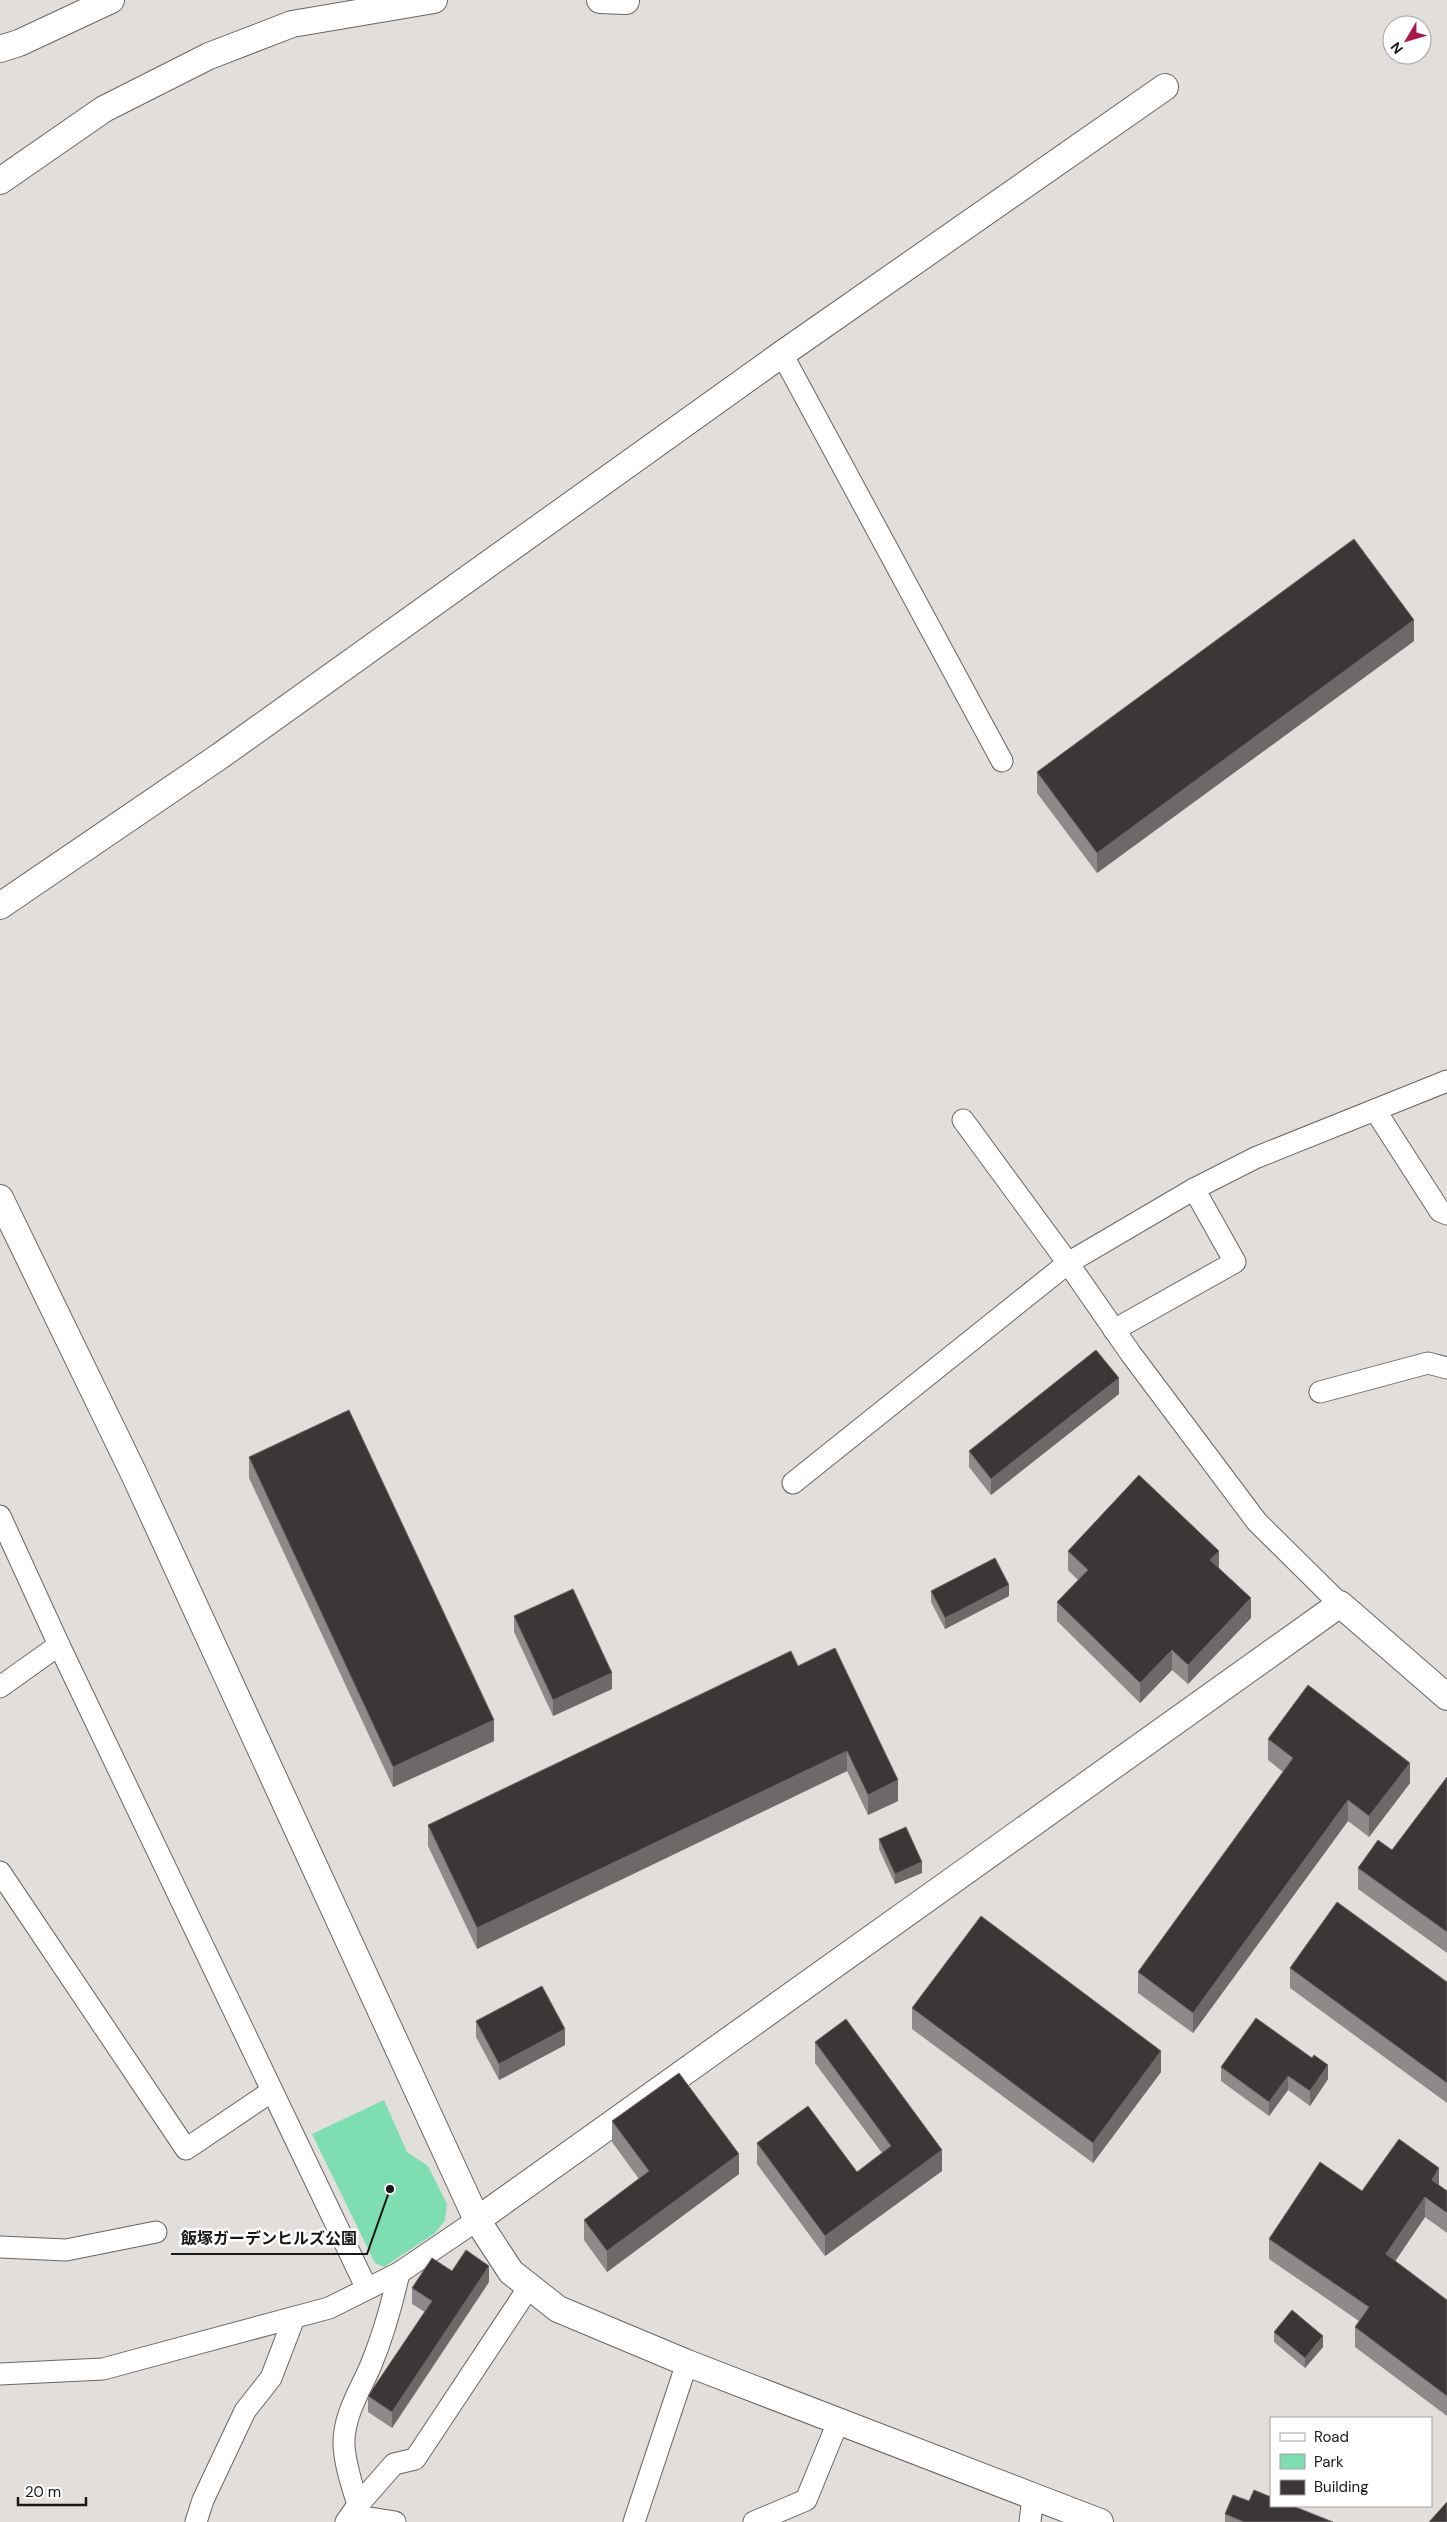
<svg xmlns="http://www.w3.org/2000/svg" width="1447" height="2522" font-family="'DM Sans','Noto Sans JP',sans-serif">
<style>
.green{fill:#7fddb2}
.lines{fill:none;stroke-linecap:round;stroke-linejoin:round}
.minor-casing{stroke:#696664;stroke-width:23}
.tertiary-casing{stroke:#696664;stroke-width:28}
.minor{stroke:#fff;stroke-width:21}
.tertiary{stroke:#fff;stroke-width:26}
.wall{fill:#8e8a89}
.shaded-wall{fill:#6c6968}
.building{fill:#3a3736;stroke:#6c6968}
.leader{fill:none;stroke:#181716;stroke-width:2}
.callout-dot{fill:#181716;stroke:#fff;stroke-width:2}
.callout-label{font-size:16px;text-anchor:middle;font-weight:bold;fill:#181716;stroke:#fff;stroke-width:5;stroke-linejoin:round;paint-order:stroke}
</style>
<rect width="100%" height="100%" fill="#e1dedc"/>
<polygon class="green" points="384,2100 407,2152 428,2166 447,2204 445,2220 435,2233 384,2267 375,2263 312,2134"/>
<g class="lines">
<g class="minor-casing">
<g id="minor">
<polyline points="782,354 1002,761"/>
<polyline points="1375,1110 1440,1211 1447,1214"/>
<polyline points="1114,1330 1235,1262 1194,1189"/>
<polyline points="1320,1392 1428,1363 1447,1368"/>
<polyline points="793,1483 1068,1263 963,1120"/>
<polyline points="0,1516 59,1645 367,2289"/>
<polyline points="1340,1604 1257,1522 1131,1354 1068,1263 1194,1189 1255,1158 1447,1081"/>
<polyline points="0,1687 59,1645"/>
<polyline points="0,1872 186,2149 272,2091"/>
<polyline points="0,2247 66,2250 156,2232"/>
<polyline points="0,2374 103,2369 329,2308 399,2273 477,2220"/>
<polyline points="358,2505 394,2464 415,2459 529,2287"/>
<polyline points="351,2515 395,2522"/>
<polyline points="196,2522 203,2500 245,2411 271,2378 294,2318"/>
<path d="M 346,2522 L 358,2505 C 352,2485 345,2465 344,2445 C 343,2416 360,2391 371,2365 C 383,2336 392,2304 399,2273"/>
<polyline points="634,2522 687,2363"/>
<polyline points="754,2522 806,2500 838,2422"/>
<polyline points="1030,2522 1033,2497"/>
</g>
</g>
<g class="tertiary-casing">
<g id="tertiary">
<polyline points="600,0 626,1"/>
<polyline points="0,49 19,43 111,0"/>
<polyline points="0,181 104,109 209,56 292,24 434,0"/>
<polyline points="0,906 220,756 782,354 1165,87"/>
<polyline points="0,1198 134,1474 477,2220 511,2272 558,2309 687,2363 1100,2522"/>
<polyline points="477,2220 1340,1604 1447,1697"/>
</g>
</g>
<use href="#minor" class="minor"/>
<use href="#tertiary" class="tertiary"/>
</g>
<g class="wall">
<polygon points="1414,641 1097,873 1037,793 1037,772"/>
<polygon points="1119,1394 991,1495 969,1467 969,1451"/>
<polygon points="249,1457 494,1741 393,1787 249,1478"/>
<polygon points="1068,1551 1219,1568 1251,1618 1188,1684 1172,1670 1140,1703 1057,1621 1057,1602 1078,1580 1068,1570"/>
<polygon points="931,1591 1009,1596 945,1629 931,1602"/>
<polygon points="514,1616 612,1689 553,1716 514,1632"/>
<polygon points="798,1666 898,1801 868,1815 847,1771 477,1949 428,1846 428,1825"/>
<polygon points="1268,1739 1410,1783 1369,1837 1348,1821 1193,2033 1138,1993 1138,1972 1283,1772 1268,1760"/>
<polygon points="1447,1777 1447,1953 1358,1889 1358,1868 1392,1850"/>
<polygon points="879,1839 922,1873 895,1884 879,1849"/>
<polygon points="1290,1968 1447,1982 1447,2103 1290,1988"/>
<polygon points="912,2008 1161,2072 1093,2163 912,2029"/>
<polygon points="476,2021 565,2045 499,2080 476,2037"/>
<polygon points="815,2042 942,2171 825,2256 757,2164 757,2143 857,2172 882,2153 815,2063"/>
<polygon points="1221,2067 1328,2079 1310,2106 1288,2090 1269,2116 1221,2081"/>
<polygon points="612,2121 739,2174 607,2272 584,2240 584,2220 639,2179 612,2142"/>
<polygon points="1439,2185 1447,2191 1447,2233 1425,2217 1395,2261 1447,2300 1447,2416 1355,2347 1355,2327 1359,2321 1269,2259 1269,2239"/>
<polygon points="452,2271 489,2282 392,2428 368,2412 368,2396 425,2312 412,2304 412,2288"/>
<polygon points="1274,2332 1323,2347 1305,2368 1274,2342"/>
<polygon points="1249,2501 1333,2522 1225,2522 1225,2514"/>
</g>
<g class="shaded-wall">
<polygon points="1414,620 1414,641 1097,873 1097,853"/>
<polygon points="1119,1378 1119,1394 991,1495 991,1479"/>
<polygon points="1219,1551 1219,1571 1210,1560"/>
<polygon points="1009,1585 1009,1596 945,1629 945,1618"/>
<polygon points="1251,1598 1251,1618 1188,1684 1188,1665"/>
<polygon points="1172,1650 1172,1670 1140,1703 1140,1683"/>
<polygon points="612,1673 612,1689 553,1716 553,1700"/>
<polygon points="494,1720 494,1741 393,1787 393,1767"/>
<polygon points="847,1751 847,1771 477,1949 477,1928"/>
<polygon points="1410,1763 1410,1783 1369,1837 1369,1816"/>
<polygon points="898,1780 898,1801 868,1815 868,1795"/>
<polygon points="1348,1800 1348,1821 1193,2033 1193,2013"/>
<polygon points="922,1862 922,1873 895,1884 895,1874"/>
<polygon points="565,2029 565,2045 499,2080 499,2064"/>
<polygon points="1161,2051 1161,2072 1093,2163 1093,2143"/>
<polygon points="1328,2065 1328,2079 1310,2106 1310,2091"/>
<polygon points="1288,2076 1288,2090 1269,2116 1269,2102"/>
<polygon points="942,2150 942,2171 825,2256 825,2236"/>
<polygon points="739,2154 739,2174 607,2272 607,2251"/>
<polygon points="1439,2168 1439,2189 1432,2180"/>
<polygon points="1425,2197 1425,2217 1386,2275 1386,2254"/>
<polygon points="489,2266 489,2282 392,2428 392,2412"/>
<polygon points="1323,2336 1323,2347 1305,2368 1305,2358"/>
</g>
<g class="building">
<polygon points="1354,539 1414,620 1097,853 1037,772"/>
<polygon points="1096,1350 1119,1378 991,1479 969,1451"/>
<polygon points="349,1410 494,1720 393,1767 249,1457"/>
<polygon points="1139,1475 1219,1551 1210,1560 1251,1598 1188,1665 1172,1650 1140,1683 1057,1602 1088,1570 1068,1551"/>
<polygon points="995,1558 1009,1585 945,1618 931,1591"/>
<polygon points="573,1589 612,1673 553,1700 514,1616"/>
<polygon points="835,1648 898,1780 868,1795 847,1751 477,1928 428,1825 791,1651 798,1666"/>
<polygon points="1308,1685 1410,1763 1369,1816 1348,1800 1193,2013 1138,1972 1293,1758 1268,1739"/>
<polygon points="1447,1777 1447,1932 1358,1868 1378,1840 1392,1850"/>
<polygon points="906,1827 922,1862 895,1874 879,1839"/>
<polygon points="1337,1902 1447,1982 1447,2083 1290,1968"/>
<polygon points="981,1916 1161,2051 1093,2143 912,2008"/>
<polygon points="542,1986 565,2029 499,2064 476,2021"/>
<polygon points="1256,2018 1312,2058 1314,2055 1328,2065 1310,2091 1288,2076 1269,2102 1221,2067"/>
<polygon points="846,2019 942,2150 825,2236 757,2143 808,2106 857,2172 891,2146 815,2042"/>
<polygon points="679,2073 739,2154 607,2251 584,2220 649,2171 612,2121"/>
<polygon points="1399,2139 1439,2168 1432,2180 1447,2191 1447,2213 1425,2197 1386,2254 1447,2300 1447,2396 1355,2327 1369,2307 1269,2239 1320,2162 1362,2191"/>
<polygon points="466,2250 489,2266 392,2412 368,2396 432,2301 412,2288 432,2258 452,2271"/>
<polygon points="1292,2310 1323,2336 1305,2358 1274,2332"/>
<polygon points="1254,2490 1271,2497 1271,2506 1293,2506 1333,2522 1244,2522 1225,2514 1233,2495 1249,2501"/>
<polygon points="1447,2502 1447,2522 1429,2522"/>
</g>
<path class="leader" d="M390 2189L367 2254H171"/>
<circle class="callout-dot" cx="390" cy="2189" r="5"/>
<g class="callout-label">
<text x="269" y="2244">飯塚ガーデンヒルズ公園</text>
</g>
<rect x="1270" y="2417" width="162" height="90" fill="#ffffff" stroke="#a3a2a2"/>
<rect x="1280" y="2433" width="25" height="8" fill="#ffffff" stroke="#a3a2a2"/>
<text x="1314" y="2442" font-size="15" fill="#181716">Road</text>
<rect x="1280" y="2454" width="25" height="15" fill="#7fddb2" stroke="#a3a2a2"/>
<text x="1314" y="2467" font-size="15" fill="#181716">Park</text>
<rect x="1280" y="2480" width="25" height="15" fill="#3a3736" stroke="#a3a2a2"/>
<text x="1314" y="2492" font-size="15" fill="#181716">Building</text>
<g transform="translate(1407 40) rotate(232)"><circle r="24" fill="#ffffff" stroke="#a3a2a2"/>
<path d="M0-4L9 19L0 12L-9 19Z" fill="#aa174b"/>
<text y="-8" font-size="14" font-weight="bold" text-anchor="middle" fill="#181716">N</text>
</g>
<path d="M18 2497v8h68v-8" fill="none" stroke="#181716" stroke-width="2.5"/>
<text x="25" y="2497" font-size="15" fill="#181716" stroke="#ffffff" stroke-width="4" paint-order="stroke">20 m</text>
</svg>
